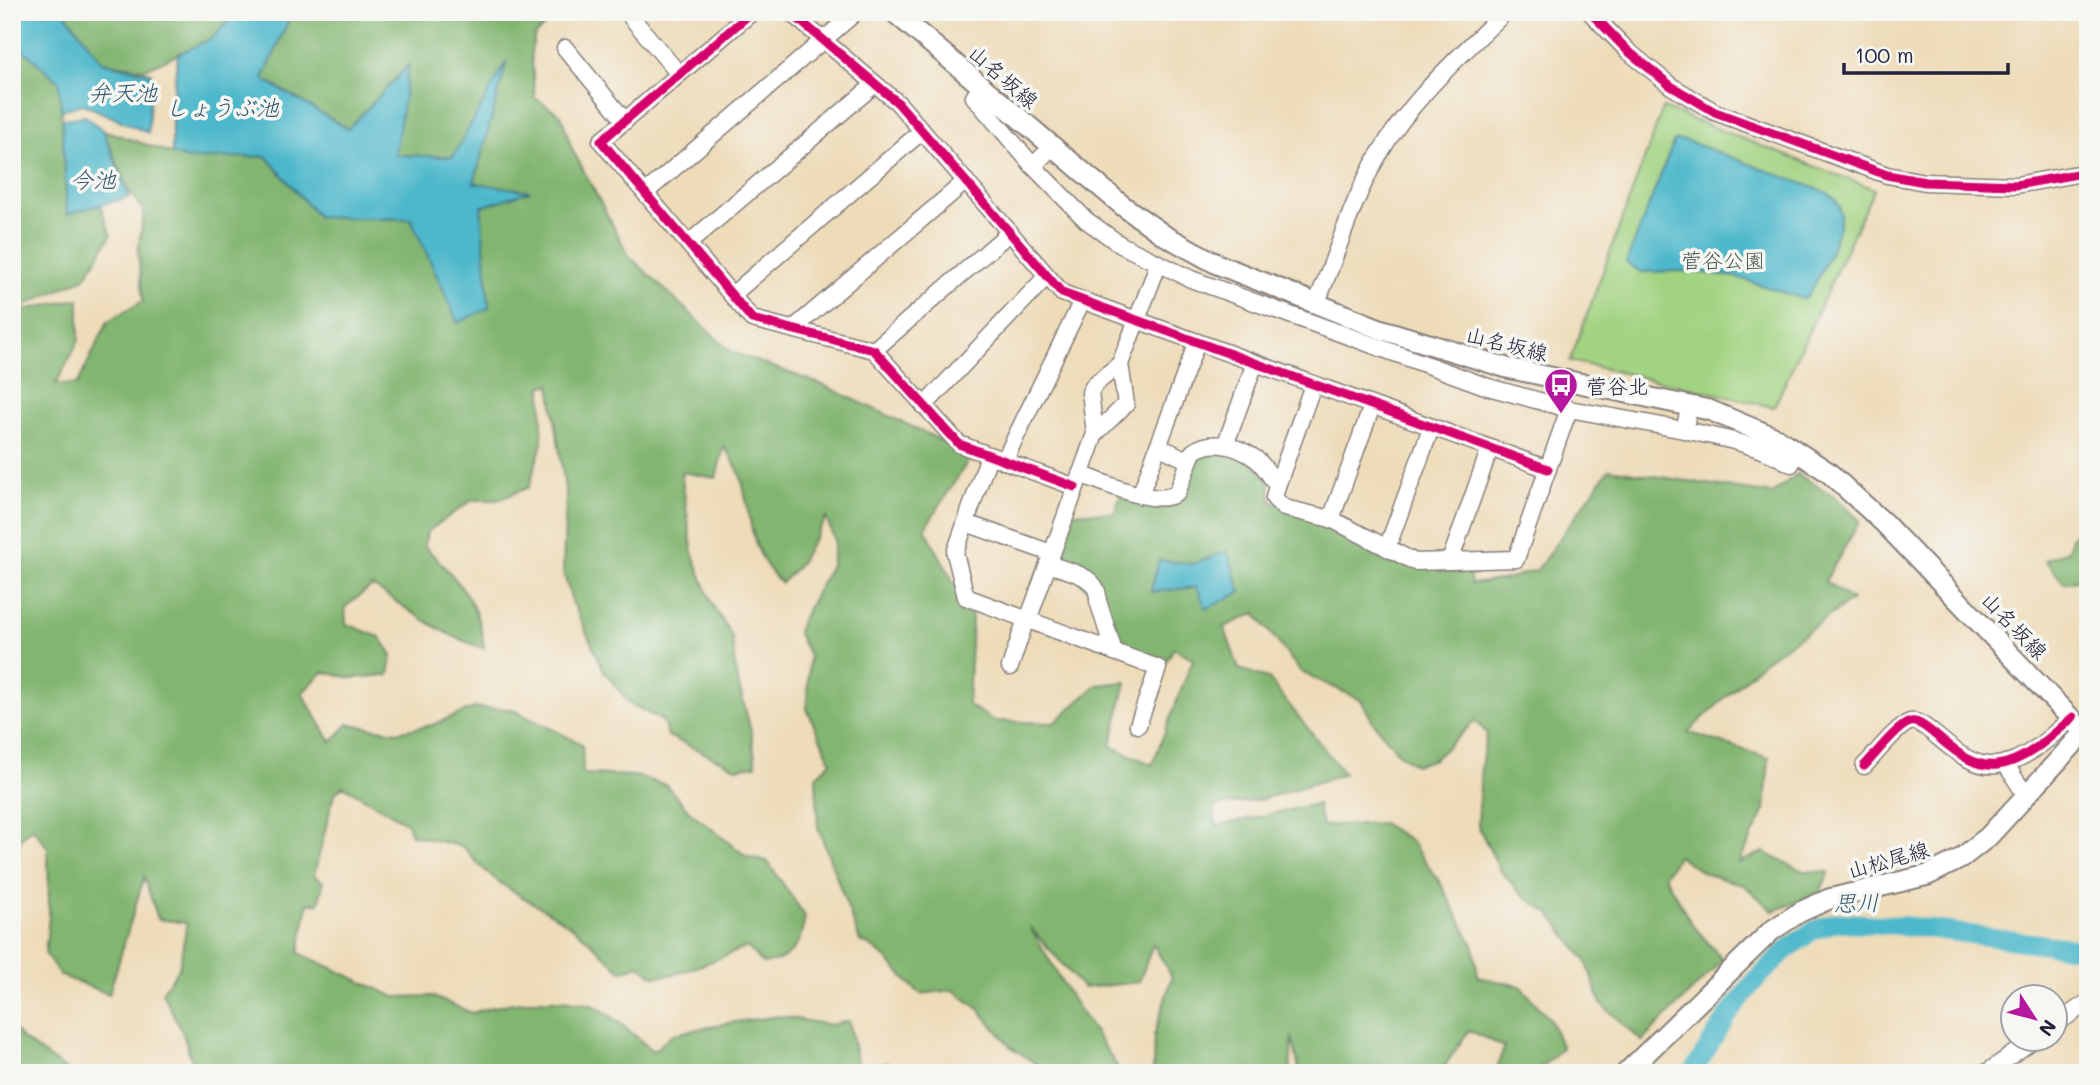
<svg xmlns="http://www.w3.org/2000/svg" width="2100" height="1085" font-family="Mali,'Klee One',sans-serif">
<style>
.green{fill:#a2d381;stroke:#627a5e;stroke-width:2}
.forest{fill:#81b56f;stroke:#526c55;stroke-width:2;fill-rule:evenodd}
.water{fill:#4eb8cb;stroke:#386d83;stroke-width:2}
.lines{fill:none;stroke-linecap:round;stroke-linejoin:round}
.river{stroke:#4eb8cb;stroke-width:19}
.minor-casing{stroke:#887f7a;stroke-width:19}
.major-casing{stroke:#887f7a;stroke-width:23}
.minor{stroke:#fff;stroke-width:16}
.major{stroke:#fff;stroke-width:19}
.cycleway-casing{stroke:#f6f6f2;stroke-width:13}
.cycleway{stroke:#d6006c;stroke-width:9}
.labels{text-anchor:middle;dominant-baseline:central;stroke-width:7;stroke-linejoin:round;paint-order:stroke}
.street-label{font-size:21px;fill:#22223b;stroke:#f6f6f2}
.park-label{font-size:21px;fill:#485750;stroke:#f6f6f2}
.poi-label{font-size:21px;fill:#22223b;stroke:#f6f6f2;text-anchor:start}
.water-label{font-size:23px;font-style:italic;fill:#31566d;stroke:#f6f6f2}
</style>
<rect width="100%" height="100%" fill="#f6f6f2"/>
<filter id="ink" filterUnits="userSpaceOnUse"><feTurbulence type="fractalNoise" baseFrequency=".0143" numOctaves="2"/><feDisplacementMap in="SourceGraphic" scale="14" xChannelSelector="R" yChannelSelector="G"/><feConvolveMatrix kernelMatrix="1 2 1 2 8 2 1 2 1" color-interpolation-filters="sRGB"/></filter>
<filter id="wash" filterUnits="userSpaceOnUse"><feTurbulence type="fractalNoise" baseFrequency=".00686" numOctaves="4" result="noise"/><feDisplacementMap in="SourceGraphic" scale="28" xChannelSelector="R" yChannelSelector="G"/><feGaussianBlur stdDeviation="1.57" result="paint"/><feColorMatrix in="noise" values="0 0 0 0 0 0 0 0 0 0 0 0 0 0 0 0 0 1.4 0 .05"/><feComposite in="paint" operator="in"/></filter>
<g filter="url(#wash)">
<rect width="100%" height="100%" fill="#eedcb9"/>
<polygon class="green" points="1663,108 1874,189 1774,407 1570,361"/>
<g class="forest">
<polygon points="64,12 239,12 211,39 145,69 102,62"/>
<path d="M 292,12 L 560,12 L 535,35 L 531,51 L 535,98 L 561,115 L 572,149 L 629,256 L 731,352 L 823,385 L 972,455 L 925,528 L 972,617 L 968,705 L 995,721 L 1054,723 L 1097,685 L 1126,682 L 1111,746 L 1152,765 L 1193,659 L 1174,648 L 1164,665 L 1115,644 L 1101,601 L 1054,558 L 1071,512 L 1114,513 L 1121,495 L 1173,501 L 1196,457 L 1219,449 L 1253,462 L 1270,482 L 1271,501 L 1326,522 L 1413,566 L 1468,565 L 1471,584 L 1506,579 L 1537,570 L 1609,469 L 1772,494 L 1797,474 L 1836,497 L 1860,521 L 1825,581 L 1852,600 L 1763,662 L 1688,732 L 1769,758 L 1765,810 L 1739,863 L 1763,852 L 1803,871 L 1829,872 L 1819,894 L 1773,911 L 1744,885 L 1706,874 L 1678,856 L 1664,875 L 1691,923 L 1723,960 L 1642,1041 L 1601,1004 L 1586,961 L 1550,914 L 1522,895 L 1500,870 L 1478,826 L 1481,766 L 1487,733 L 1475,721 L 1434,759 L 1416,765 L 1399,754 L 1373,722 L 1361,700 L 1301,672 L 1255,613 L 1224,627 L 1239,669 L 1268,678 L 1344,774 L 1259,800 L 1214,806 L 1216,826 L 1317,804 L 1322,826 L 1382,823 L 1410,840 L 1441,884 L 1474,947 L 1478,977 L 1520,986 L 1550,1019 L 1562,1048 L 1535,1073 L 1495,1073 L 1504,1047 L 1469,1030 L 1440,1073 L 1300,1073 L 1292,1037 L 1290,1073 L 1153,1073 L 1154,1036 L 1172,977 L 1153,944 L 1139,982 L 1083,988 L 1030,927 L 1069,994 L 1117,1066 L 1118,1073 L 1049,1073 L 1010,1046 L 979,1009 L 953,990 L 921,994 C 898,976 887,951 860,941 L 818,827 L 816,776 L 831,762 L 807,709 L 809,655 L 798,634 L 800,623 L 831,565 L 835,541 L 826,518 L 798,566 L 781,583 C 749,552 752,521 742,481 C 740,469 730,457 724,446 L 716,478 L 681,472 L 693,555 L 713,606 L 732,636 L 736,675 L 751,731 L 756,765 L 737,768 L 668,736 L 663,721 L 629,703 L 604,671 L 572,601 L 563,571 L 566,496 L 550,384 L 542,387 L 542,443 L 529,487 L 498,500 L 472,500 L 427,532 L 424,546 C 456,577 480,603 484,648 C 442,636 409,609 372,586 L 345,607 L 346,624 L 380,637 L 392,655 L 389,675 L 352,678 L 323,672 L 302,693 L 331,742 L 348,724 L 397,732 L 432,725 L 474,708 L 511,709 L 582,744 L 583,774 L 635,776 L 666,785 L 689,811 L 746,856 L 767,861 L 805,916 C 801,944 793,960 763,964 L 747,947 C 727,954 669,982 652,975 C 648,973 643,968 639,965 L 621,971 C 603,954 584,934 563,921 C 526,897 491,885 464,847 L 411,835 L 407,823 L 343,786 L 334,794 L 314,875 L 323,882 L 319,903 L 308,904 L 299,953 L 395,997 L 431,996 L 472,1013 C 511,1001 551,995 591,1005 C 607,1009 639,1040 653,1051 L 674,1034 L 728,1023 L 780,1016 L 830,1025 L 849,1021 L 858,1067 L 889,1063 L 907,1073 L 196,1073 L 182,1031 L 162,992 L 179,968 L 187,923 L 158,919 L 144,877 L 109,994 L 61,976 L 45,953 L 49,916 L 48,848 L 32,827 L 20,839 L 12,913 L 12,312 L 79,299 L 79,340 L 56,384 L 77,385 L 108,321 L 143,301 L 138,251 L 144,212 L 129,191 L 103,130 L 188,159 L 266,156 L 318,217 L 411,219 L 481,207 L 527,191 L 474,183 L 506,64 L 453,157 L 395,155 L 407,66 L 349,129 L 263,79 ZM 1159,560 L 1193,564 L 1151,591 Z"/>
<polygon points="12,40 60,82 67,213 99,202 111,235 85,278 12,311"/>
<polygon points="2088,522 2088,573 2081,579 2064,583 2045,560 2068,551 2071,538"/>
<polygon points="12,1027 22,1039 71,1073 12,1073"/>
</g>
<g class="water">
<polygon points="12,12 64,12 102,62 151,73 148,133 83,104 61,110 59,82 12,40"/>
<polygon points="239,12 292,12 263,79 348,129 409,65 395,155 453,157 507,60 474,183 530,191 481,207 489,308 458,323 411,219 318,217 266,156 188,159 172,154 172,103 178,54 211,39"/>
<polygon points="85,116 103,130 129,197 67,214 62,119"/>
<path d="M 1685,140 L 1828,193 C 1831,196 1838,201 1839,206 C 1847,222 1817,287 1804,299 L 1736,277 L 1689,271 L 1641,272 L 1626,263 L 1674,141 Z"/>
<polygon points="1227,551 1241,592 1206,609 1197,587 1151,592 1159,560 1193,564"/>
</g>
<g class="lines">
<polyline class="river" points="1692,1073 1727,1017 1752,984 1785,951 1812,931 1836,922 1907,926 2088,950"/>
</g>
</g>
<g filter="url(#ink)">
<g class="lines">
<g class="minor-casing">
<g id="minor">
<polyline points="752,12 601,141 752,319 874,350 959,444 1075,487"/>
<polyline points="790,12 898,103 1062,293 1548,469"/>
<polyline points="1590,12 1628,51 1671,86 1715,112 1887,175 1925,182 2016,185 2088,172"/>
<polyline points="631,17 679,74"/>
<polyline points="565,48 625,121"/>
<polyline points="981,86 974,97 1033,166"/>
<polyline points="1052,147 1033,166 1086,220 1121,245 1191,279 1488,387 1569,409 1684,430 1690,405"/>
<polyline points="645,193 856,12"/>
<polyline points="689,243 875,84"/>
<polyline points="732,295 922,131"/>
<path d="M 1316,304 C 1337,255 1351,202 1378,156 C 1411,99 1459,57 1505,12"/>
<polyline points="793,329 966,181"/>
<polyline points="874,350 1010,232"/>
<polyline points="924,406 1047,276"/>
<path d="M 1684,430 C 1721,438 1758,444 1791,464"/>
<polyline points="1095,434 1126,404 1120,364"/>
<polyline points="1226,443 1255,363"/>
<polyline points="1158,446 1189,461"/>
<polyline points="989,456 955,553 966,597 1158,668 1138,725"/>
<polyline points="1004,461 1082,301"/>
<path d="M 1080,474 C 1103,482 1156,508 1177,493 L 1193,452 C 1212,438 1238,446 1256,459 C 1264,465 1271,477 1277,486 L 1274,498 L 1284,508 L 1331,519 L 1415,562 L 1516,559 L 1569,409"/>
<polyline points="1277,486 1313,385"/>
<polyline points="1140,495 1197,342"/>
<polyline points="1331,519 1372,406"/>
<polyline points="966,523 1051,553"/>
<polyline points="1387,548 1431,428"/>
<polyline points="1450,561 1490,448"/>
<path d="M 1048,564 C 1067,571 1100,575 1098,601 L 1114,652"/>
<polyline points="1028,620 1095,434 1090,392 1095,384 1120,364 1158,265"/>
<polyline points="1010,667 1026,619"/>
<polyline points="2005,763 2026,796"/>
<path d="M 1864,766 C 1874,756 1898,725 1910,722 C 1928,717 1958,770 1997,765 C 2025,762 2053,735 2073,717"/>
<polyline points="2054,1025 2088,1002"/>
<polyline points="1986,1073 2033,1040"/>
</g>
</g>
<g class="major-casing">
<g id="major">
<polyline points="894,12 1123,206 1164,235 1217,264 1380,329 1507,368 1709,410 1776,438 1828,472 1884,523 2084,732"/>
<polyline points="1626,1073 1771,931 1800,912 1829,899 1928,875 1960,859 1988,837 2088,728"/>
</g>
</g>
<use href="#minor" class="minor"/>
<use href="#major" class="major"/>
<g class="cycleway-casing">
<g id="cycleway">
<polyline points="752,12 601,141 752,319 874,350 959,444 1075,487"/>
<polyline points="790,12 898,103 1062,293 1548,469"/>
<polyline points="1590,12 1628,51 1671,86 1715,112 1887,175 1925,182 2016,185 2088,172"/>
<path d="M 1864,766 C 1874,756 1898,725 1910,722 C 1928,717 1958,770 1997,765 C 2025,762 2053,735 2073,717"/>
</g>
</g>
<use href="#cycleway" class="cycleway"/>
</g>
</g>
<defs>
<g id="bus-pin" transform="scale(1.75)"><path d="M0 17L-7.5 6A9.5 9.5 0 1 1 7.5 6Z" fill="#b5179e" stroke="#f6f6f2"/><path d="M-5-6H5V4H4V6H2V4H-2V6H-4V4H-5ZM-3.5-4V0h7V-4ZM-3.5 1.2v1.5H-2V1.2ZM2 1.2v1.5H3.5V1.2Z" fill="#fff"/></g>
</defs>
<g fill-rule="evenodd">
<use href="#bus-pin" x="1561" y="385"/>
</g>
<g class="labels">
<g class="street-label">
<text transform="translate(1004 76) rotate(41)">山名坂線</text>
<text transform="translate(1507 343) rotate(14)">山名坂線</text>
<text transform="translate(2015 625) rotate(46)">山名坂線</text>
<text transform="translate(1888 859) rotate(-16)">山松尾線</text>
</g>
<g class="park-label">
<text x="1723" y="259">菅谷公園</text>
</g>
<g class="poi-label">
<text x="1586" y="385">菅谷北</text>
</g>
<g class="water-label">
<text x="123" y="92">弁天池</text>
<text x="222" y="107">しょうぶ池</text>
<text x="93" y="179">今池</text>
<text transform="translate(1856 902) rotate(-1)">思川</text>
</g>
</g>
<rect width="2100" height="1085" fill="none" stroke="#f6f6f2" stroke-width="42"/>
<g transform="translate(2034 1018) rotate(126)"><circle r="33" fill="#f6f6f2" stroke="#a1a1a9" stroke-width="2"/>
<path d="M0-5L12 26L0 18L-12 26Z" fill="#b5179e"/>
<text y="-10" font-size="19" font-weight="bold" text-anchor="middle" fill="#22223b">N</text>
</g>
<path d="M1844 63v10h164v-10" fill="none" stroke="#22223b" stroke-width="3.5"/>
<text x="1855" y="63" font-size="21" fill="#22223b" stroke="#f6f6f2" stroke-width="5" paint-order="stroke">100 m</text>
</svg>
